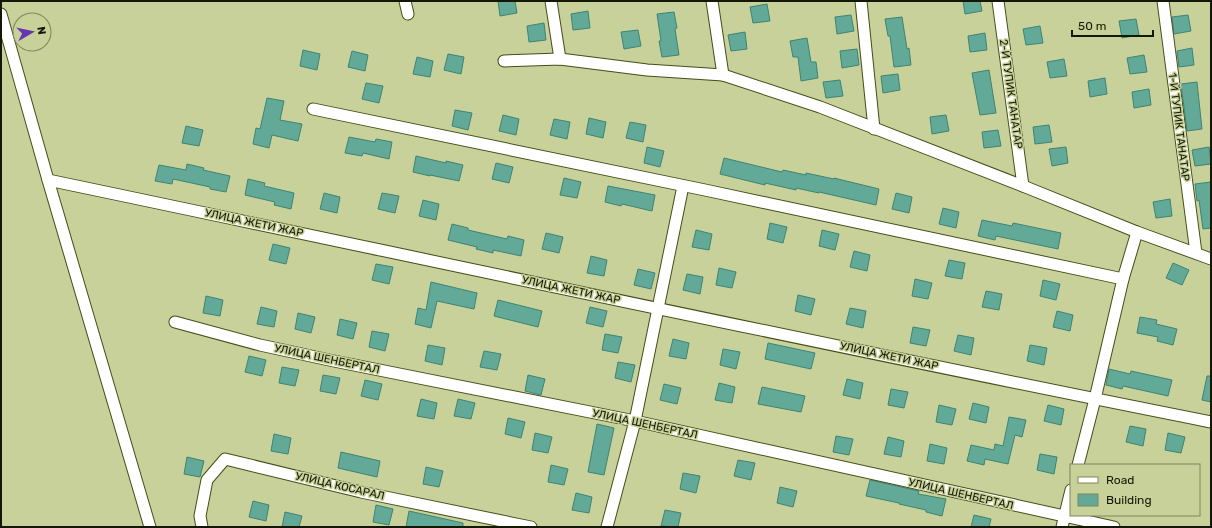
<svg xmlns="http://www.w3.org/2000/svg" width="1212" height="528" font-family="Rubik,sans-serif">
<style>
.building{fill:#63a998;stroke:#3e8474}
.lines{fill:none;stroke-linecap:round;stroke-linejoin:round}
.minor-casing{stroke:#464d17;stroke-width:13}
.minor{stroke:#fff;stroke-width:11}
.labels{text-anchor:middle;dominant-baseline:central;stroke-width:3;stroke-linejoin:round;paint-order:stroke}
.street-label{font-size:11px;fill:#141703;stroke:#c7d199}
</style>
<rect width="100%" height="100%" fill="#c7d199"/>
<g class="building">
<polygon points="498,1 515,1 517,13 500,16"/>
<polygon points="963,1 980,1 982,11 965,14"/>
<polygon points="767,4 770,21 753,23 750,7"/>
<polygon points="588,11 590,28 573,30 571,14"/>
<polygon points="674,12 677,28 675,29 679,55 662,57 659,41 661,41 657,14"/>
<polygon points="851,15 854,31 837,34 835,17"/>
<polygon points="1188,15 1191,31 1174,34 1172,17"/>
<polygon points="902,17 907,49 909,48 911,65 894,67 890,36 888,36 885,19"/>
<polygon points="1136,19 1139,35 1122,38 1119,21"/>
<polygon points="544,23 546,40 529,42 527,26"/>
<polygon points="1040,26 1043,43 1026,45 1023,29"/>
<polygon points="638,30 641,46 624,49 621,32"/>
<polygon points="745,32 747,49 731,51 728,35"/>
<polygon points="985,33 987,50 970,52 968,36"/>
<polygon points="807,38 811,62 816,62 818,78 801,81 798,57 793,57 790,41"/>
<polygon points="1192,48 1194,65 1179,67 1177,51"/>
<polygon points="857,49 859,65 842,68 840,51"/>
<polygon points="303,50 320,54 317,70 300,66"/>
<polygon points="352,51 368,55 365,71 348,67"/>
<polygon points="448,54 464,57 461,74 444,70"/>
<polygon points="1144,55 1147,72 1130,74 1127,58"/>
<polygon points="417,57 433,61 430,77 413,74"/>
<polygon points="1064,59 1067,76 1050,78 1047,62"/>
<polygon points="989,70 996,113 980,115 972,73"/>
<polygon points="898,74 900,90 883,93 881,76"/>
<polygon points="1105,78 1107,94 1090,97 1088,81"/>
<polygon points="840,80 843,96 826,98 823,82"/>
<polygon points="1197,82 1202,129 1187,131 1181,84"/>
<polygon points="366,83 383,86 379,103 362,99"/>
<polygon points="1149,89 1151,105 1134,108 1132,92"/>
<polygon points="267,98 284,101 280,120 302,124 298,141 272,135 269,148 253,144 256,128 260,129"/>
<polygon points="455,110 472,113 468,130 452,126"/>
<polygon points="503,115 519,119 516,135 499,131"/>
<polygon points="946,115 949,131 932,134 930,117"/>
<polygon points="589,118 606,122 603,138 586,134"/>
<polygon points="554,119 570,122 567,139 550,135"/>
<polygon points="630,122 646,125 643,142 626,138"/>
<polygon points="1049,125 1052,142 1035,144 1033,127"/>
<polygon points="186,126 203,130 199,146 182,143"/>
<polygon points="998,130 1001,146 984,148 982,132"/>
<polygon points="349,137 375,142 376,139 392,142 389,159 363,153 362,156 345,153"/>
<polygon points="647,147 664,151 660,167 644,163"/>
<polygon points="1066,147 1068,163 1052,166 1049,149"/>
<polygon points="1209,147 1211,164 1195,166 1192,150"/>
<polygon points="416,156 446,163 446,161 463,165 459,181 430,175 430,176 413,172"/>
<polygon points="724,158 782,172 783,170 806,175 806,173 834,179 834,178 879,189 876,205 819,192 819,193 796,188 796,190 765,183 765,185 720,174"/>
<polygon points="496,163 513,167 509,183 492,179"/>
<polygon points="187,164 204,168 203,170 230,176 226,192 210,189 210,187 173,179 172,184 155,181 159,165 186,170"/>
<polygon points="564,178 581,182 577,198 560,195"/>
<polygon points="248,179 265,183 264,186 294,193 291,209 274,205 275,202 245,195"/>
<polygon points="1211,182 1211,228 1203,229 1199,200 1197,201 1195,184"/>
<polygon points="608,186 655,195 652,211 622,204 621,206 605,202"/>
<polygon points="324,193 340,197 337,213 320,209"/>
<polygon points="382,193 399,196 395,213 378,209"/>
<polygon points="896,193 912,197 909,213 892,209"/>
<polygon points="1170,199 1172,216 1156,218 1153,202"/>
<polygon points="423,200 439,204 436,220 419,216"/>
<polygon points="943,208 959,212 956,228 939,224"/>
<polygon points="982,220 1012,226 1013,223 1061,233 1058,249 996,236 995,240 978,236"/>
<polygon points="770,223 787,227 783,243 767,239"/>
<polygon points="452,224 468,228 468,230 507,239 508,236 524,240 521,256 493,250 493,253 476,249 477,247 448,240"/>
<polygon points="696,230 712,234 709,250 692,247"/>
<polygon points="822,230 839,234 835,250 819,246"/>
<polygon points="546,233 563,237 559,253 542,249"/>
<polygon points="273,244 290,248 286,264 269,260"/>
<polygon points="854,251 870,255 867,271 850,267"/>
<polygon points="591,256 607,260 604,276 587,273"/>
<polygon points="949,260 965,263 962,279 945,276"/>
<polygon points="1173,263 1189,270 1182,285 1166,278"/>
<polygon points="376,264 393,267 389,284 372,280"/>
<polygon points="719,268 736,272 732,288 716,285"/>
<polygon points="638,269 655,273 651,289 634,285"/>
<polygon points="687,274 703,277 700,294 683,290"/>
<polygon points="915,279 932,283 928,299 912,296"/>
<polygon points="1043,280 1060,284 1056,300 1040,296"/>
<polygon points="431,282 477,293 474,309 437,301 431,328 415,324 418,308 426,310"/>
<polygon points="986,291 1002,294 999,310 982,307"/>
<polygon points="798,295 815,299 811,315 795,311"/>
<polygon points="206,296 223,300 220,316 203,313"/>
<polygon points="498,300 542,311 538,327 494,316"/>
<polygon points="261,307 277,311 274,327 257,324"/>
<polygon points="590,307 607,311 603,327 586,323"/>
<polygon points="850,308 866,311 863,328 846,324"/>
<polygon points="1057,311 1073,315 1070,331 1053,327"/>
<polygon points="298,313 315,317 311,333 295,329"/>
<polygon points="1140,317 1157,320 1156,324 1177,329 1173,345 1157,341 1158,337 1137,333"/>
<polygon points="340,319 357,323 353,339 337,335"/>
<polygon points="913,327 930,330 926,346 910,343"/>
<polygon points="372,331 389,334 385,351 369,347"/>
<polygon points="605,334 622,337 618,353 602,350"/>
<polygon points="958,335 974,338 971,355 954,351"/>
<polygon points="673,339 689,343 686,359 669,356"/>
<polygon points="768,343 815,353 811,369 765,359"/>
<polygon points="428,345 445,348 442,365 425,361"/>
<polygon points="1030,345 1047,348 1044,365 1027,361"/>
<polygon points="723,349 740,352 736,369 720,365"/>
<polygon points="484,351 501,354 497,370 480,367"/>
<polygon points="249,356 266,360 262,376 245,372"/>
<polygon points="618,362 635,365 631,382 615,378"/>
<polygon points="282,367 299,370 295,386 279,383"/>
<polygon points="1109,369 1130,374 1131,371 1172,380 1168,396 1123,386 1122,389 1106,385"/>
<polygon points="323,375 340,378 336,394 320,391"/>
<polygon points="528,375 545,379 541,395 525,391"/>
<polygon points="1207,376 1211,376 1211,402 1202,400"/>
<polygon points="847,379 863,383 860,399 843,395"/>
<polygon points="365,380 382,384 378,400 361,396"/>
<polygon points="719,383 735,387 732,403 715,400"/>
<polygon points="664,384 681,388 677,404 660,400"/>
<polygon points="762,387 805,396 801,412 758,404"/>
<polygon points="891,389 908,392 904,408 888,405"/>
<polygon points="421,399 437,403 434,419 417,416"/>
<polygon points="458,399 475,403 471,419 454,416"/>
<polygon points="973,403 989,407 986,423 969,419"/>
<polygon points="939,405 956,409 952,425 936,422"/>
<polygon points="1048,405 1064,409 1061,425 1044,421"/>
<polygon points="1009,417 1026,420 1022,437 1015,435 1008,464 985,459 984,465 967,461 971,445 994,450 995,444 1003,446"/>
<polygon points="508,418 525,422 521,438 505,434"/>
<polygon points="597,424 614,428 604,475 588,472"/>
<polygon points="1130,426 1146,429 1143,446 1126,442"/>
<polygon points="535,433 552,437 548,453 532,450"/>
<polygon points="1168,433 1185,437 1181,453 1165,450"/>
<polygon points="274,434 291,438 288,454 271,451"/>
<polygon points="836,436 853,439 849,455 833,452"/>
<polygon points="888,437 904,441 901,457 884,454"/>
<polygon points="930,444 947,448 944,464 927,461"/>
<polygon points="341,452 380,461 377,477 338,468"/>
<polygon points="1040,454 1057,457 1054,474 1037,470"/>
<polygon points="187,457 204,461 200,477 184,474"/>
<polygon points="738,460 755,463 751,480 734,476"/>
<polygon points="551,465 568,469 564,485 548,482"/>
<polygon points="426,467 443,471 439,487 423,484"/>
<polygon points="683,473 700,476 696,493 680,489"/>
<polygon points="870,480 919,491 918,494 946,499 942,516 926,512 926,510 899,504 899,503 866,496"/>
<polygon points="780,487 797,491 793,507 777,503"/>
<polygon points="576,493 592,497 589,513 572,510"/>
<polygon points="253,501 269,505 266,521 249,517"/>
<polygon points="376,505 393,509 389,525 373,522"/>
<polygon points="665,510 681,513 678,527 661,526"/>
<polygon points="409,511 463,523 463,527 406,527"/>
<polygon points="285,512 302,516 299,527 282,527"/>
<polygon points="974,515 991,519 989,527 971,527"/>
</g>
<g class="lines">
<g class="minor-casing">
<g id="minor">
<polyline points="405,1 408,14"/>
<polyline points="551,1 560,59"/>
<polyline points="712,1 723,75"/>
<polyline points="861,1 874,129"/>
<polyline points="998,1 1023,186"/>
<polyline points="1163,1 1196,253"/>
<polyline points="1,14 48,180 150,527"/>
<polyline points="504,61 560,59 647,70 723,75 820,107 1023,186 1137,232 1211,259"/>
<polyline points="313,109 705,190 1123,279"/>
<path d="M 48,180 C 435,261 822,345 1211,422"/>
<polyline points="175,322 260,345 334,361 635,421 1114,527"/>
<polyline points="1078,465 1095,399 1123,279 1137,232"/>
<polyline points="202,527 200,516 207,480 225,459 361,492 531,527"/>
<polyline points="607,527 635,421 683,186"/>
<polyline points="1062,527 1071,490"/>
</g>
</g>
<use href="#minor" class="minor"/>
</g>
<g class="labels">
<g class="street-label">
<text transform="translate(1011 94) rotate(82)">2-Й ТУПИК ТАНАТАР</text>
<text transform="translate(1179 127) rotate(83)">1-Й ТУПИК ТАНАТАР</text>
<text transform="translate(254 223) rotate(12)">УЛИЦА ЖЕТИ ЖАР</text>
<text transform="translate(571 290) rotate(12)">УЛИЦА ЖЕТИ ЖАР</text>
<text transform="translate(889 356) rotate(12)">УЛИЦА ЖЕТИ ЖАР</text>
<text transform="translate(327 359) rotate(12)">УЛИЦА ШЕНБЕРТАЛ</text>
<text transform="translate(645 424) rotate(12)">УЛИЦА ШЕНБЕРТАЛ</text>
<text transform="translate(340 486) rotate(13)">УЛИЦА КОСАРАЛ</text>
<text transform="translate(961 494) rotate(13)">УЛИЦА ШЕНБЕРТАЛ</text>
</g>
</g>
<rect width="1212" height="528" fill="none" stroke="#141703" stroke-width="4"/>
<rect x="1070" y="464" width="130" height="52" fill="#c7d199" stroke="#7f875d"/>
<rect x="1078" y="477" width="20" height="6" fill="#ffffff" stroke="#7f875d"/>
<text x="1106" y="484" font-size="12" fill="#141703">Road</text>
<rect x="1078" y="494" width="20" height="12" fill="#63a998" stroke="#7f875d"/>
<text x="1106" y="504" font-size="12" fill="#141703">Building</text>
<g transform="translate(32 32) rotate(81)"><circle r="19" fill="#c7d199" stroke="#7f875d"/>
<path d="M0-3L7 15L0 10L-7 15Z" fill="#6638af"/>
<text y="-6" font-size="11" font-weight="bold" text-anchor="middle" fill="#141703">N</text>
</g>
<path d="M1072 30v6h81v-6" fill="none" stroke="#141703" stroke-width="2"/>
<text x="1078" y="30" font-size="12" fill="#141703" stroke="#c7d199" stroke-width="3" paint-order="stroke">50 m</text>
</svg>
